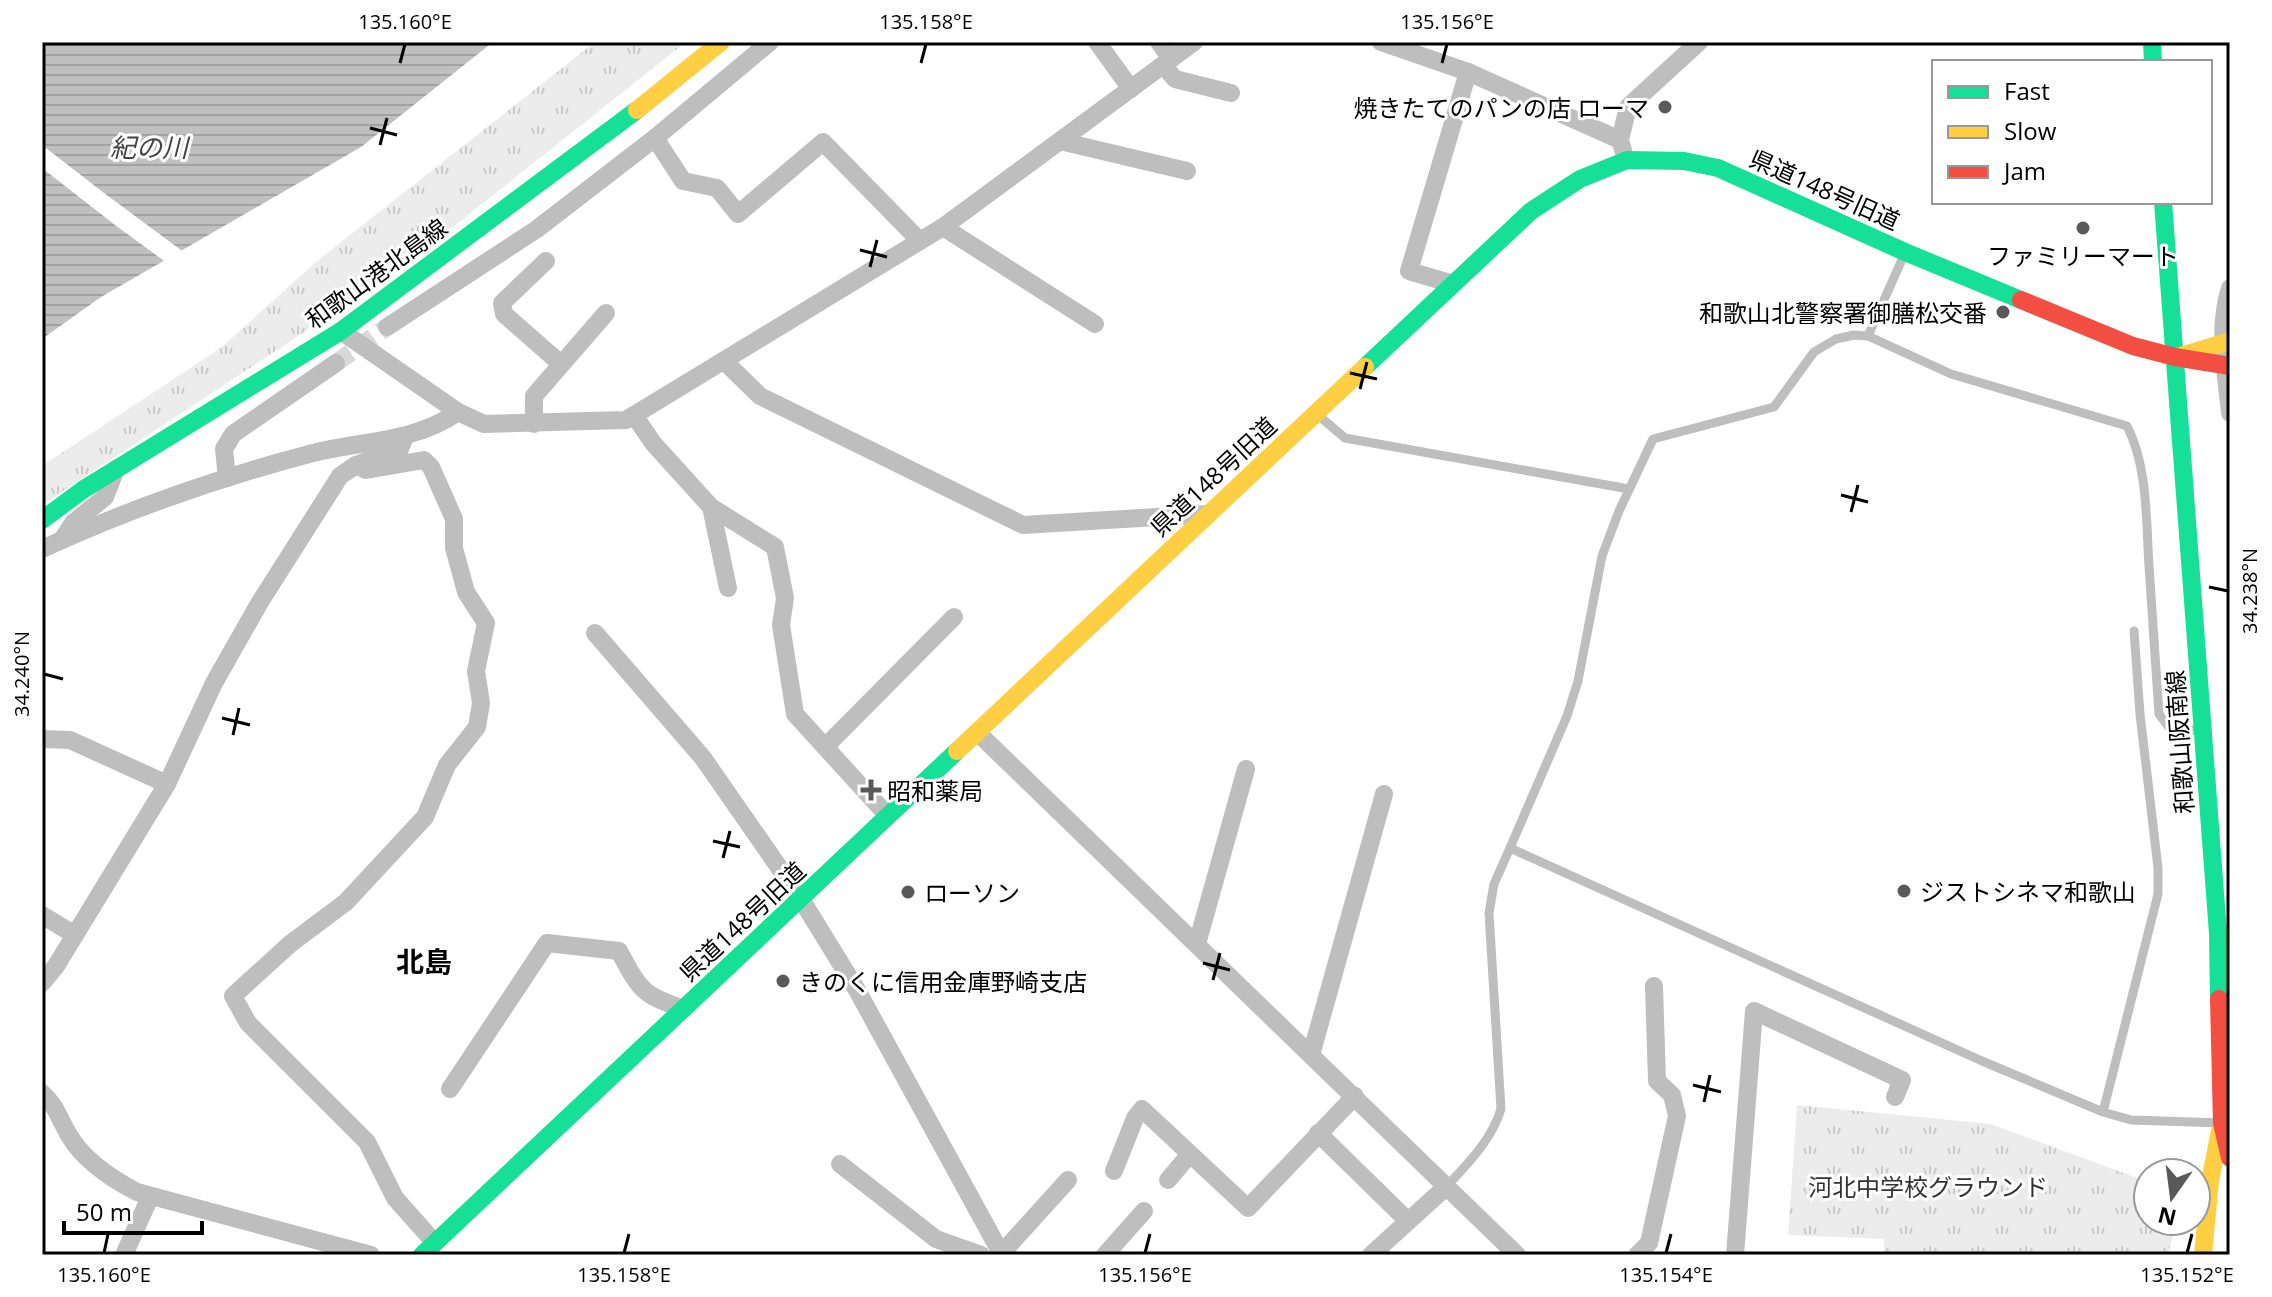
<svg xmlns="http://www.w3.org/2000/svg" width="2272" height="1297" font-family="'Open Sans','Noto Sans JP',sans-serif">
<style>
.grass{fill:url(#grass-tufts)}
.water{fill:url(#water-rules)}
.pier{fill:#fff}
.lines{fill:none;stroke-linecap:round;stroke-linejoin:round}
.street-tunnel{stroke:#d9d9d9;stroke-width:18;stroke-dasharray:18 9;stroke-linecap:butt}
.lane{stroke:#bebebe;stroke-width:9}
.street{stroke:#bebebe;stroke-width:18}
.fast{stroke:#16e098;stroke-width:18}
.slow{stroke:#ffcf43;stroke-width:18}
.jam{stroke:#f24e42;stroke-width:18}
.ticks{fill:none;stroke:#000;stroke-width:3}
.poi-dot{fill:#595959;stroke:#fff;stroke-width:3}
.labels{text-anchor:middle;dominant-baseline:central;stroke-width:6;stroke-linejoin:round;paint-order:stroke}
.poi-label{font-size:24px;fill:#000;stroke:#fff;text-anchor:start}
.street-label{font-size:24px;fill:#000;stroke:#fff}
.park-label{font-size:24px;fill:#333;stroke:#fff}
.water-label{font-size:26px;font-style:italic;fill:#444;stroke:#fff}
.quarter-label{font-size:28px;font-weight:bold;fill:#000;stroke:#fff}
.neatline{fill:none;stroke:#000;stroke-width:3}
.ticks-label{font-size:20px;text-anchor:middle;fill:#000}
</style>
<defs>
<pattern id="grass-tufts" width="24" height="20" patternUnits="userSpaceOnUse" patternTransform="scale(2)"><rect width="24" height="20" fill="#ececec"/><path d="M3 7l-1-3M5 7V3M7 7l1-3M15 17l-1-3M17 17v-4M19 17l1-3" fill="none" stroke="#c9c9c9"/></pattern>
<pattern id="water-rules" width="6" height="5" patternUnits="userSpaceOnUse" patternTransform="scale(2)"><rect width="6" height="5" fill="#bfbfbf"/><path d="M0 2.5h6" fill="none" stroke="#a2a2a2"/></pattern>
</defs>
<rect width="100%" height="100%" fill="#fff"/>
<g class="grass">
<polygon points="595,42 686,42 400,269 42,505 42,466 222,347 317,261"/>
<polygon points="1797,1105 1991,1124 2148,1182 2148,1221 2177,1221 2168,1255 1884,1255 1884,1239 1788,1235"/>
</g>
<polygon class="water" points="42,42 493,42 361,147 101,297 42,339"/>
<polygon class="pier" points="42,145 104,193 185,253 167,263 115,225 42,168"/>
<g class="lines">
<polyline class="street-tunnel" points="336,363 387,327"/>
<g class="lane">
<path d="M 1868,336 L 1951,374 L 2127,426 C 2148,467 2146,520 2149,566 C 2152,615 2156,665 2159,714 L 2171,730 L 2201,730"/>
<polyline points="1318,415 1345,438 1629,489"/>
<polyline points="1510,848 1567,716 1578,681 1602,556 1619,511 1653,439 1774,407 1814,352 1836,339 1854,335 1868,336 1904,255"/>
<polyline points="2103,1112 2158,894 2158,868 2140,714 2134,631"/>
<path d="M 1447,1186 C 1469,1162 1491,1141 1501,1109 L 1489,913 L 1494,884 L 1510,848 L 1982,1061 L 2103,1112 L 2131,1120 L 2222,1123"/>
</g>
<g class="street">
<polyline points="1097,42 1131,89"/>
<polyline points="1159,42 1171,59"/>
<polyline points="1381,42 1468,72 1620,140"/>
<polyline points="1163,65 1175,79 1231,93"/>
<polyline points="655,138 683,181 717,188 738,214 823,142 920,241"/>
<polyline points="1060,141 1187,171"/>
<polyline points="1623,150 1620,140 1628,107 1699,42"/>
<polyline points="943,227 1095,324"/>
<polyline points="546,261 502,303 504,314 561,364"/>
<polyline points="1453,284 1409,271 1468,72"/>
<path d="M 2230,288 C 2217,328 2226,372 2230,413"/>
<polyline points="387,327 537,229 655,138 770,42"/>
<polyline points="341,331 458,412 484,424 626,420 943,227 1194,42"/>
<polyline points="724,361 760,396 1023,525 1208,514"/>
<polyline points="634,415 653,443 711,507 775,547 785,598 781,625 795,714 888,816"/>
<polyline points="534,424 534,396 606,313"/>
<polyline points="356,465 366,470 424,460 431,467 454,519 454,548 466,592 486,623 476,671 481,703 477,727 447,765 425,817 346,902 290,944 233,996 248,1023 367,1142 395,1198 435,1243"/>
<polyline points="227,478 224,449 233,434 336,363"/>
<polyline points="711,507 728,588"/>
<polyline points="62,540 73,523 105,497 116,469"/>
<path d="M 42,549 C 129,509 221,477 313,453 C 364,440 413,443 458,412"/>
<polyline points="595,633 703,758 801,899 857,990 1002,1255"/>
<polyline points="977,732 1517,1255"/>
<polyline points="42,739 70,740 167,784"/>
<polyline points="825,747 954,617"/>
<polyline points="42,915 75,935"/>
<polyline points="1197,944 1246,769"/>
<polyline points="42,983 56,966 167,784 214,683 260,602 340,476 356,465 400,449 405,436"/>
<polyline points="1311,1055 1384,794"/>
<path d="M 450,1089 L 547,943 L 619,951 C 640,990 642,995 684,1009"/>
<path d="M 42,1093 C 57,1106 59,1119 69,1135 C 83,1160 112,1179 137,1192 L 371,1255"/>
<polyline points="1318,1133 1408,1221"/>
<polyline points="840,1164 936,1239 981,1255"/>
<polyline points="1114,1171 1135,1118 1142,1109 1248,1208 1355,1096"/>
<polyline points="1168,1180 1190,1154"/>
<polyline points="1001,1254 1068,1180"/>
<polyline points="124,1255 150,1197"/>
<polyline points="1105,1255 1144,1211"/>
<polyline points="1371,1255 1447,1186"/>
<polyline points="1637,1255 1649,1243 1677,1116 1672,1095 1657,1081 1654,986"/>
<polyline points="1735,1255 1754,1011 1902,1080 1895,1097"/>
</g>
<g class="fast">
<polyline points="2152,42 2153,62"/>
<polyline points="2163,202 2218,933 2219,999"/>
<polyline points="1365,367 1531,211 1580,179 1627,160 1684,161 1718,168 1905,252 2021,300"/>
<polyline points="42,520 84,489 341,331 637,110"/>
<polyline points="422,1255 957,751"/>
</g>
<g class="slow">
<polyline points="637,110 721,42"/>
<polyline points="2177,357 2230,341"/>
<polyline points="957,751 1365,367"/>
<polyline points="2203,1255 2210,1181 2220,1131"/>
</g>
<g class="jam">
<polyline points="2021,300 2133,346 2175,357 2230,366"/>
<polyline points="2219,999 2222,1123 2230,1158"/>
</g>
</g>
<path class="ticks" d="M 400,63 L 405,44M 921,63 L 926,44M 1442,63 L 1447,44M 370,128 L 397,135M 380,145 L 387,118M 860,250 L 887,257M 870,267 L 877,240M 1350,373 L 1377,379M 1360,389 L 1367,362M 1841,495 L 1868,502M 1851,512 L 1858,485M 2209,587 L 2228,591M 44,674 L 63,679M 222,718 L 250,725M 233,735 L 239,708M 713,841 L 740,847M 723,858 L 730,831M 1203,963 L 1230,970M 1213,980 L 1220,953M 1693,1085 L 1721,1092M 1704,1102 L 1710,1075M 104,1253 L 108,1234M 624,1253 L 629,1234M 1145,1253 L 1150,1234M 1666,1253 L 1671,1234M 2187,1253 L 2192,1234"/>
<g class="poi-dot">
<circle cx="1665" cy="107" r="8"/>
<circle cx="2083" cy="228" r="8"/>
<circle cx="2003" cy="312" r="8"/>
<path d="M867 778h8v8h8v8h-8v8h-8v-8h-8v-8h8z"/>
<circle cx="1904" cy="891" r="8"/>
<circle cx="908" cy="892" r="8"/>
<circle cx="783" cy="981" r="8"/>
</g>
<g class="labels">
<g class="poi-label">
<text x="1649" y="107" text-anchor="end">焼きたてのパンの店 ローマ</text>
<text x="2083" y="255" text-anchor="middle">ファミリーマート</text>
<text x="1987" y="312" text-anchor="end">和歌山北警察署御膳松交番</text>
<text x="887" y="790">昭和薬局</text>
<text x="1920" y="891">ジストシネマ和歌山</text>
<text x="924" y="892">ローソン</text>
<text x="799" y="981">きのくに信用金庫野崎支店</text>
</g>
<g class="street-label">
<text transform="translate(1825 189) rotate(24)">県道148号旧道</text>
<text transform="translate(376 273) rotate(-36)">和歌山港北島線</text>
<text transform="translate(1213 476) rotate(-43)">県道148号旧道</text>
<text transform="translate(2179 742) rotate(-94)">和歌山阪南線</text>
<text transform="translate(742 921) rotate(-43)">県道148号旧道</text>
</g>
<g class="park-label">
<text x="1928" y="1186">河北中学校グラウンド</text>
</g>
<g class="water-label">
<text x="149" y="147">紀の川</text>
</g>
<g class="quarter-label">
<text x="424" y="961">北島</text>
</g>
</g>
<rect width="2272" height="1297" fill="none" stroke="#ffffff" stroke-width="88"/>
<rect x="1932" y="60" width="280" height="144" fill="#ffffff" stroke="#999999" stroke-width="2"/>
<rect x="1948" y="86" width="40" height="12" fill="#16e098" stroke="#999999" stroke-width="2"/>
<text x="2004" y="100" font-size="24" fill="#000000">Fast</text>
<rect x="1948" y="126" width="40" height="12" fill="#ffcf43" stroke="#999999" stroke-width="2"/>
<text x="2004" y="140" font-size="24" fill="#000000">Slow</text>
<rect x="1948" y="166" width="40" height="12" fill="#f24e42" stroke="#999999" stroke-width="2"/>
<text x="2004" y="180" font-size="24" fill="#000000">Jam</text>
<g transform="translate(2172 1197) rotate(194)"><circle r="38" fill="#ffffff" stroke="#999999" stroke-width="2"/>
<path d="M0-6L14 30L0 20L-14 30Z" fill="#595959"/>
<text y="-12" font-size="22" font-weight="bold" text-anchor="middle" fill="#000000">N</text>
</g>
<path d="M64 1221v12h138v-12" fill="none" stroke="#000000" stroke-width="4"/>
<text x="76" y="1221" font-size="24" fill="#000000" stroke="#ffffff" stroke-width="6" paint-order="stroke">50 m</text>
<rect x="44" y="44" width="2184" height="1209" class="neatline"/>
<g class="ticks-label">
<text x="405" y="29">135.160°E</text>
<text x="926" y="29">135.158°E</text>
<text x="1447" y="29">135.156°E</text>
<text transform="translate(2250 591) rotate(-90)" y="7">34.238°N</text>
<text transform="translate(22 674) rotate(-90)" y="7">34.240°N</text>
<text x="104" y="1282">135.160°E</text>
<text x="624" y="1282">135.158°E</text>
<text x="1145" y="1282">135.156°E</text>
<text x="1666" y="1282">135.154°E</text>
<text x="2187" y="1282">135.152°E</text>
</g>
</svg>
